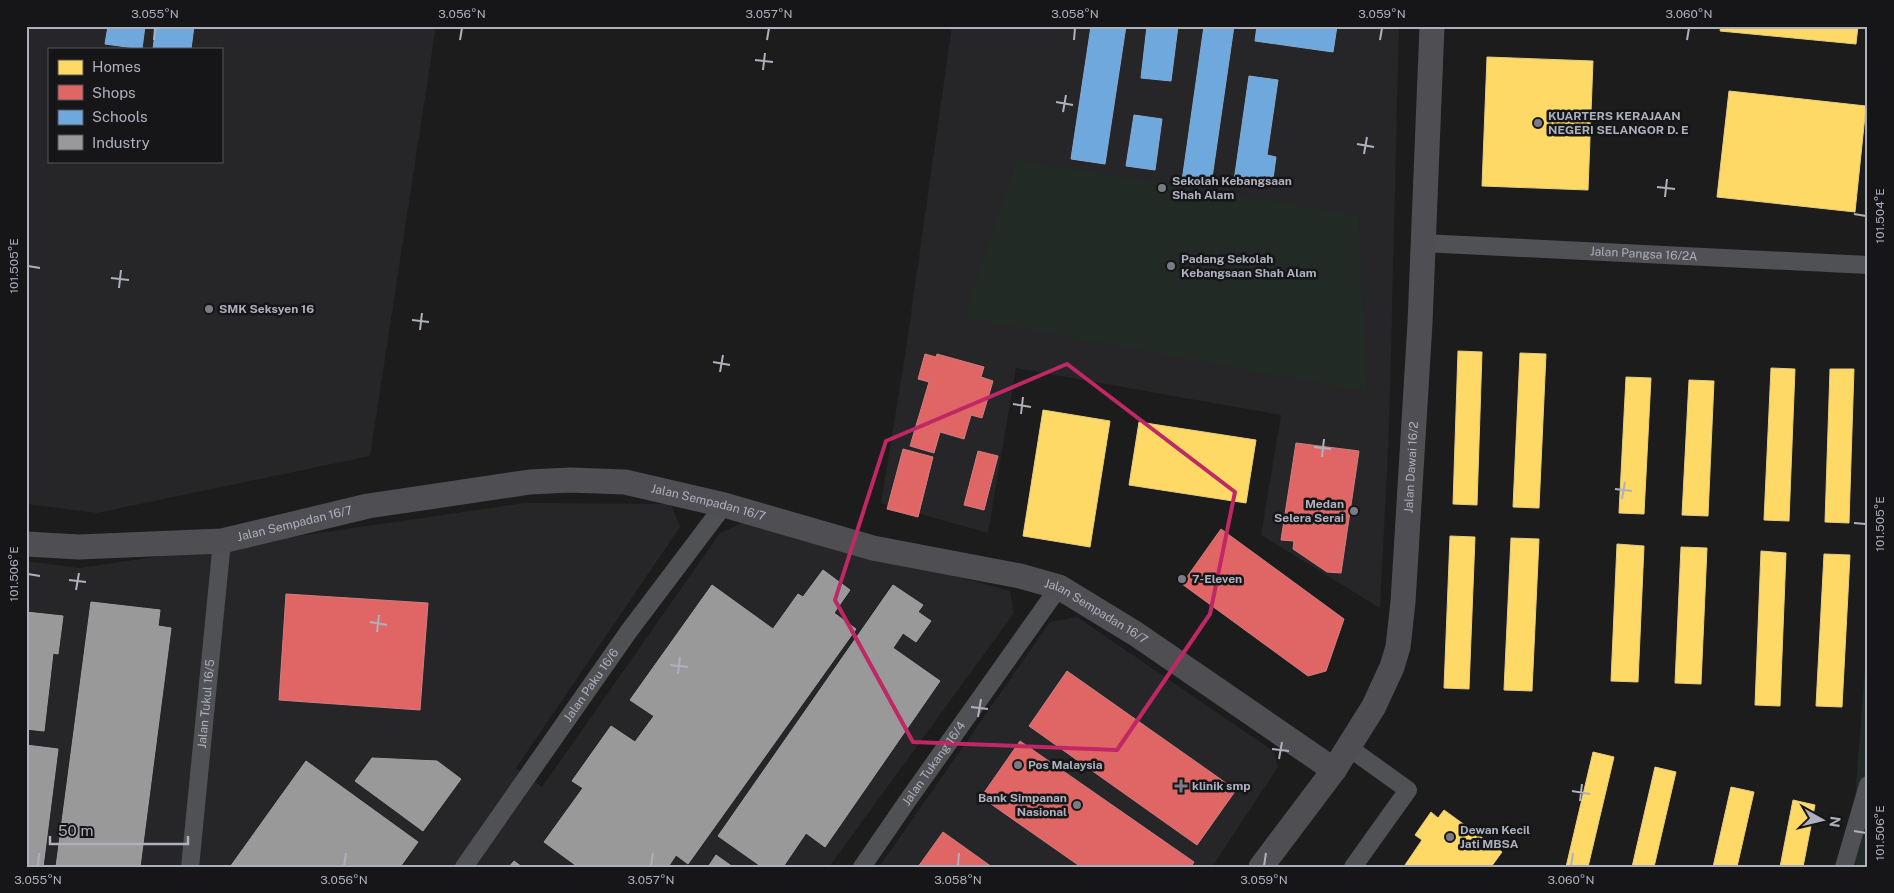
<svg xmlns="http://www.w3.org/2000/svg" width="1894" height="893" font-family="'Public Sans',sans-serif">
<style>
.built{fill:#262628;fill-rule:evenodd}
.green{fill:#212a24}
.homes{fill:#ffd966;stroke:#e6cd80}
.shops{fill:#e06666;stroke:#d17c80}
.schools{fill:#6fa8dc;stroke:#82aad3}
.industry{fill:#999;stroke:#9fa0a4}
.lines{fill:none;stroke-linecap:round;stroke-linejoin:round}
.street{stroke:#505155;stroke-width:18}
.secondary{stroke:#4f4f53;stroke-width:25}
.marked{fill:none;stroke:#c02765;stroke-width:4;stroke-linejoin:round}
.ticks{fill:none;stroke:#adb0bd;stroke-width:2}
.poi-dot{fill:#7a7c85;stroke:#161618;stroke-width:2}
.labels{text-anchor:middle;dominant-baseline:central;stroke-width:5;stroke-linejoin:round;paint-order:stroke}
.poi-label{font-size:12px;font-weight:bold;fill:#adb0bd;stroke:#161618;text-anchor:start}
.street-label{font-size:12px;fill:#adb0bd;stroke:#161618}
.neatline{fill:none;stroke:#adb0bd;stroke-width:2}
.ticks-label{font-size:12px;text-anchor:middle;fill:#adb0bd}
</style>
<rect width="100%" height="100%" fill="#1c1c1c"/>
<g class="built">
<path d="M 26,26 L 436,26 L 370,456 L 97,513 L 26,504 ZM 49,49 L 221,49 L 221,161 L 49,161 Z"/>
<polygon points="952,26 1399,26 1389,430 1380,608 1261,535 1281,415 1016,368 988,533 881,503 906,349"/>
<polygon points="525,503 671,504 680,527 516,768 542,787 720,533 749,520 1010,591 1014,613 829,867 26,867 26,561 79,568"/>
<polygon points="1077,617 1273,751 1278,767 1212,867 879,867 1050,622"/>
</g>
<g class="green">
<polygon points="1017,160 1358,215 1367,392 963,318"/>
<polygon points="1868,626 1868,867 1850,867"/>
</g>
<g class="homes">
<polygon points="1721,26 1858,26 1856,44 1720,31"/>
<polygon points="1487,57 1593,61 1588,190 1482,186"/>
<polygon points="1729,91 1866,106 1855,212 1717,197"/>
<polygon points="1458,351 1482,352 1477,505 1453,504"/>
<polygon points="1520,353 1546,354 1539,508 1513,507"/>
<polygon points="1771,368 1795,369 1789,521 1764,520"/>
<polygon points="1830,369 1854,369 1849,523 1825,522"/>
<polygon points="1626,377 1651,378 1644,514 1619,513"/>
<polygon points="1689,380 1714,381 1708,516 1682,515"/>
<polygon points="1043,410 1110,421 1090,547 1023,536"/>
<polygon points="1139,422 1256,440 1246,503 1129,485"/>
<polygon points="1450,536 1475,537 1469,689 1444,688"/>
<polygon points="1511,538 1539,539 1532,691 1504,690"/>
<polygon points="1617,544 1644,546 1638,682 1611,681"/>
<polygon points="1681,547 1707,548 1701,684 1675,683"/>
<polygon points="1761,551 1786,553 1780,706 1755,705"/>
<polygon points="1824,554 1850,555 1842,707 1816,706"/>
<polygon points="1593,752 1614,757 1588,867 1566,867"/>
<polygon points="1655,767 1676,772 1654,867 1632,867"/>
<polygon points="1731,787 1754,792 1737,867 1713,867"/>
<polygon points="1793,800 1815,805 1803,867 1780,867"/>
<polygon points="1444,810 1502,852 1491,867 1408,867 1405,865 1422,840 1415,835 1431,812 1438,818"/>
</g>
<g class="shops">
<polygon points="925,354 936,357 937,354 984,367 981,377 993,381 982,418 971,415 964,439 940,432 934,453 910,446 929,382 918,379"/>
<polygon points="1296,443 1359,451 1341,573 1327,572 1293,549 1294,541 1281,540"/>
<polygon points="903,449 933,457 918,517 887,509"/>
<polygon points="978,451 998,456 984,510 964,505"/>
<polygon points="1221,529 1344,619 1326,671 1308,676 1182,584"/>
<polygon points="286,594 428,603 420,710 279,700"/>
<polygon points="1067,671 1236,790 1197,845 1029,726"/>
<polygon points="1020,741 1194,862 1191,867 1081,867 981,797"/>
<polygon points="943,832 992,867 918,867"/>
</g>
<g class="schools">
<polygon points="108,26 145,26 142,49 105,44"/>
<polygon points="156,26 194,26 191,49 153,49"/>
<polygon points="1091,26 1126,26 1105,164 1071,159"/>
<polygon points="1147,26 1178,26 1171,81 1141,78"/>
<polygon points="1204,26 1234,26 1211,185 1182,181"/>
<polygon points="1257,26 1337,26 1333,52 1255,41"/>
<polygon points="1249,76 1278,80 1267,155 1276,157 1272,186 1234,181"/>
<polygon points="1134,115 1162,119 1155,170 1126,166"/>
</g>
<g class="industry">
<polygon points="823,570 850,590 834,613 856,629 688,864 676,855 668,867 578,867 544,842 583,788 572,781 611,726 635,742 654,716 630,700 712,585 773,629 798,594 803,597"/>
<polygon points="893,585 923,605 918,612 931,621 916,642 903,633 893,648 940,681 825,847 806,833 783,867 762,867 718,836"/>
<polygon points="91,602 160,610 158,626 171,628 140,867 56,867"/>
<polygon points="26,612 63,616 58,654 53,653 44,731 26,729"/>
<polygon points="26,745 58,749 43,867 26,867"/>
<polygon points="372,758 437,761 461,779 423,831 355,781"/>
<polygon points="306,761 418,842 400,867 230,867"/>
<polygon points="716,855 733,867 708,867"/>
<polygon points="514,861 522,867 509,867"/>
</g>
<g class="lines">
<g class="street">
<path id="s1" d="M 1422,243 L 1868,265"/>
<polyline points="1348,747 1408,790 1353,867"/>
<path id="s2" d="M 190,867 L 222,541"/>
<path id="s3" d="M 464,867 L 629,631 L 724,505"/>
<path id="s4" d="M 862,867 L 908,800 L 1059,587"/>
<polyline points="1844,867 1868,785"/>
</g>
<g class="secondary">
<path id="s5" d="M 26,544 L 79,547 L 222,541 L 368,506 L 530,482 L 570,480 L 625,482 L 724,505 L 873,548 L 1020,576 L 1059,587 L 1136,634 L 1334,770"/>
<path id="s6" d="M 1261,867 L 1334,770 L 1374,706 L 1392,667 L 1398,647 L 1403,602 L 1420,323 L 1432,26"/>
</g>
</g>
<path class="marked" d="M 1067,364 L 1235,492 L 1210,614 L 1117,750 L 913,742 L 835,600 L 886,441 Z"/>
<path class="ticks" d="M 154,40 L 155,28M 460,40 L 462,28M 767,40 L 769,28M 1074,40 L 1075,28M 1380,40 L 1382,28M 1687,40 L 1689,28M 755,60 L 773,62M 763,70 L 765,53M 1056,102 L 1073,105M 1063,112 L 1066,95M 1357,144 L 1374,147M 1364,154 L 1367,137M 1657,187 L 1675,189M 1665,197 L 1667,179M 1854,214 L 1866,216M 28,266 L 40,268M 111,278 L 129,280M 119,288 L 121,270M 412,320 L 429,322M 420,330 L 422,313M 713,362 L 730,365M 720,372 L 723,355M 1013,404 L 1031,407M 1021,414 L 1023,397M 1314,447 L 1331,449M 1322,457 L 1324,439M 1615,489 L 1632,491M 1622,499 L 1625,482M 1854,523 L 1866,524M 28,574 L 40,576M 69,580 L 86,582M 76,590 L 79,573M 370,622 L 387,625M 377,632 L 379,615M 670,665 L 688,667M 678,674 L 680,657M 971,707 L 988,709M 978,717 L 981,699M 1272,749 L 1289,751M 1279,759 L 1282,742M 1572,791 L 1590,794M 1580,801 L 1582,784M 1854,831 L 1866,833M 38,866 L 39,853M 344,866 L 346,853M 651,866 L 653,853M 958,866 L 959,853M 1264,866 L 1266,853M 1571,866 L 1573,853"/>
<g class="poi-dot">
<circle cx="1538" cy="123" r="5"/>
<circle cx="1162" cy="188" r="5"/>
<circle cx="1171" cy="266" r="5"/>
<circle cx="209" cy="309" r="5"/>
<circle cx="1354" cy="511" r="5"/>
<circle cx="1182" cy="579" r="5"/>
<circle cx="1018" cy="765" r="5"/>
<path d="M1178.5 778.5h5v5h5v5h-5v5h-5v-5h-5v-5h5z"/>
<circle cx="1077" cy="805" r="5"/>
<circle cx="1450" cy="837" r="5"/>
</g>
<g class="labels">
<g class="poi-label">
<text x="1548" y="116">KUARTERS KERAJAAN<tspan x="1548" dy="14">NEGERI SELANGOR D. E</tspan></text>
<text x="1172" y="181">Sekolah Kebangsaan<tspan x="1172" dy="14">Shah Alam</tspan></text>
<text x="1181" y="259">Padang Sekolah<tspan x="1181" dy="14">Kebangsaan Shah Alam</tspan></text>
<text x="219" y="309">SMK Seksyen 16</text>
<text x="1344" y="504" text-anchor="end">Medan<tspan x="1344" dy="14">Selera Serai</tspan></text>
<text x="1192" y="579">7-Eleven</text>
<text x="1028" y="765">Pos Malaysia</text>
<text x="1192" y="786">klinik smp</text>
<text x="1067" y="798" text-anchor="end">Bank Simpanan<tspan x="1067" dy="14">Nasional</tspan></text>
<text x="1460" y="830">Dewan Kecil<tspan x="1460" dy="14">Jati MBSA</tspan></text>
</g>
<g class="street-label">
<text stroke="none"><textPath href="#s1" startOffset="222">Jalan Pangsa 16/2A</textPath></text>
<text stroke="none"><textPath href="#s6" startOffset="441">Jalan Dawai 16/2</textPath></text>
<text stroke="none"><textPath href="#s5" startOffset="691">Jalan Sempadan 16/7</textPath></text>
<text stroke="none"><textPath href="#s5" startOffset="271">Jalan Sempadan 16/7</textPath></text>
<text stroke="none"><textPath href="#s5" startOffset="1096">Jalan Sempadan 16/7</textPath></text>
<text stroke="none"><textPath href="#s3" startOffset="222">Jalan Paku 16/6</textPath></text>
<text stroke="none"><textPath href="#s2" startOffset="164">Jalan Tukul 16/5</textPath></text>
<text stroke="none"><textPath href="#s4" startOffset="126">Jalan Tukang 16/4</textPath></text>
</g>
</g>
<rect width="1894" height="893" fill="none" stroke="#161618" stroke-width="55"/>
<rect x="48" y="48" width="175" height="115" fill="#161618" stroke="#52545a"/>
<rect x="58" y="60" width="25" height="15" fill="#ffd966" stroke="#52545a"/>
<text x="92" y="72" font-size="15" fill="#adb0bd">Homes</text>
<rect x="58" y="85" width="25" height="15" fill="#e06666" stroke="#52545a"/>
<text x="92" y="98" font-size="15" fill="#adb0bd">Shops</text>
<rect x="58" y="110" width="25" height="15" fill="#6fa8dc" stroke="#52545a"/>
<text x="92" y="122" font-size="15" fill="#adb0bd">Schools</text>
<rect x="58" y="135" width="25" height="15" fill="#999999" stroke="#52545a"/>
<text x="92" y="148" font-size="15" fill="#adb0bd">Industry</text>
<g transform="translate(1822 820) rotate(98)" stroke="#161618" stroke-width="4" paint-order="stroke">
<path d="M0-4L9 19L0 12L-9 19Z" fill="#adb0bd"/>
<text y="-8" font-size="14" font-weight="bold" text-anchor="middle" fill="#adb0bd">N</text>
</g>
<path d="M50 836v8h138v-8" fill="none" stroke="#adb0bd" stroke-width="2.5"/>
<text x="58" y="836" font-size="15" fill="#adb0bd" stroke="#161618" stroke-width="4" paint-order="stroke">50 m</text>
<rect x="28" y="28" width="1838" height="838" class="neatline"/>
<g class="ticks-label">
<text x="155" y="18">3.055°N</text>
<text x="462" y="18">3.056°N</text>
<text x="769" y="18">3.057°N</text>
<text x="1075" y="18">3.058°N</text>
<text x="1382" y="18">3.059°N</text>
<text x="1689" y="18">3.060°N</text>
<text transform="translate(1880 216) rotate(-90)" y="4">101.504°E</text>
<text transform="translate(14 266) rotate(-90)" y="4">101.505°E</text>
<text transform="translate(1880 524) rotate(-90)" y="4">101.505°E</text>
<text transform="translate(14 574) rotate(-90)" y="4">101.506°E</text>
<text transform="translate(1880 833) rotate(-90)" y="4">101.506°E</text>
<text x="38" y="884">3.055°N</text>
<text x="344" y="884">3.056°N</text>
<text x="651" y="884">3.057°N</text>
<text x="958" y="884">3.058°N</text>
<text x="1264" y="884">3.059°N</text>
<text x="1571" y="884">3.060°N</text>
</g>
</svg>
